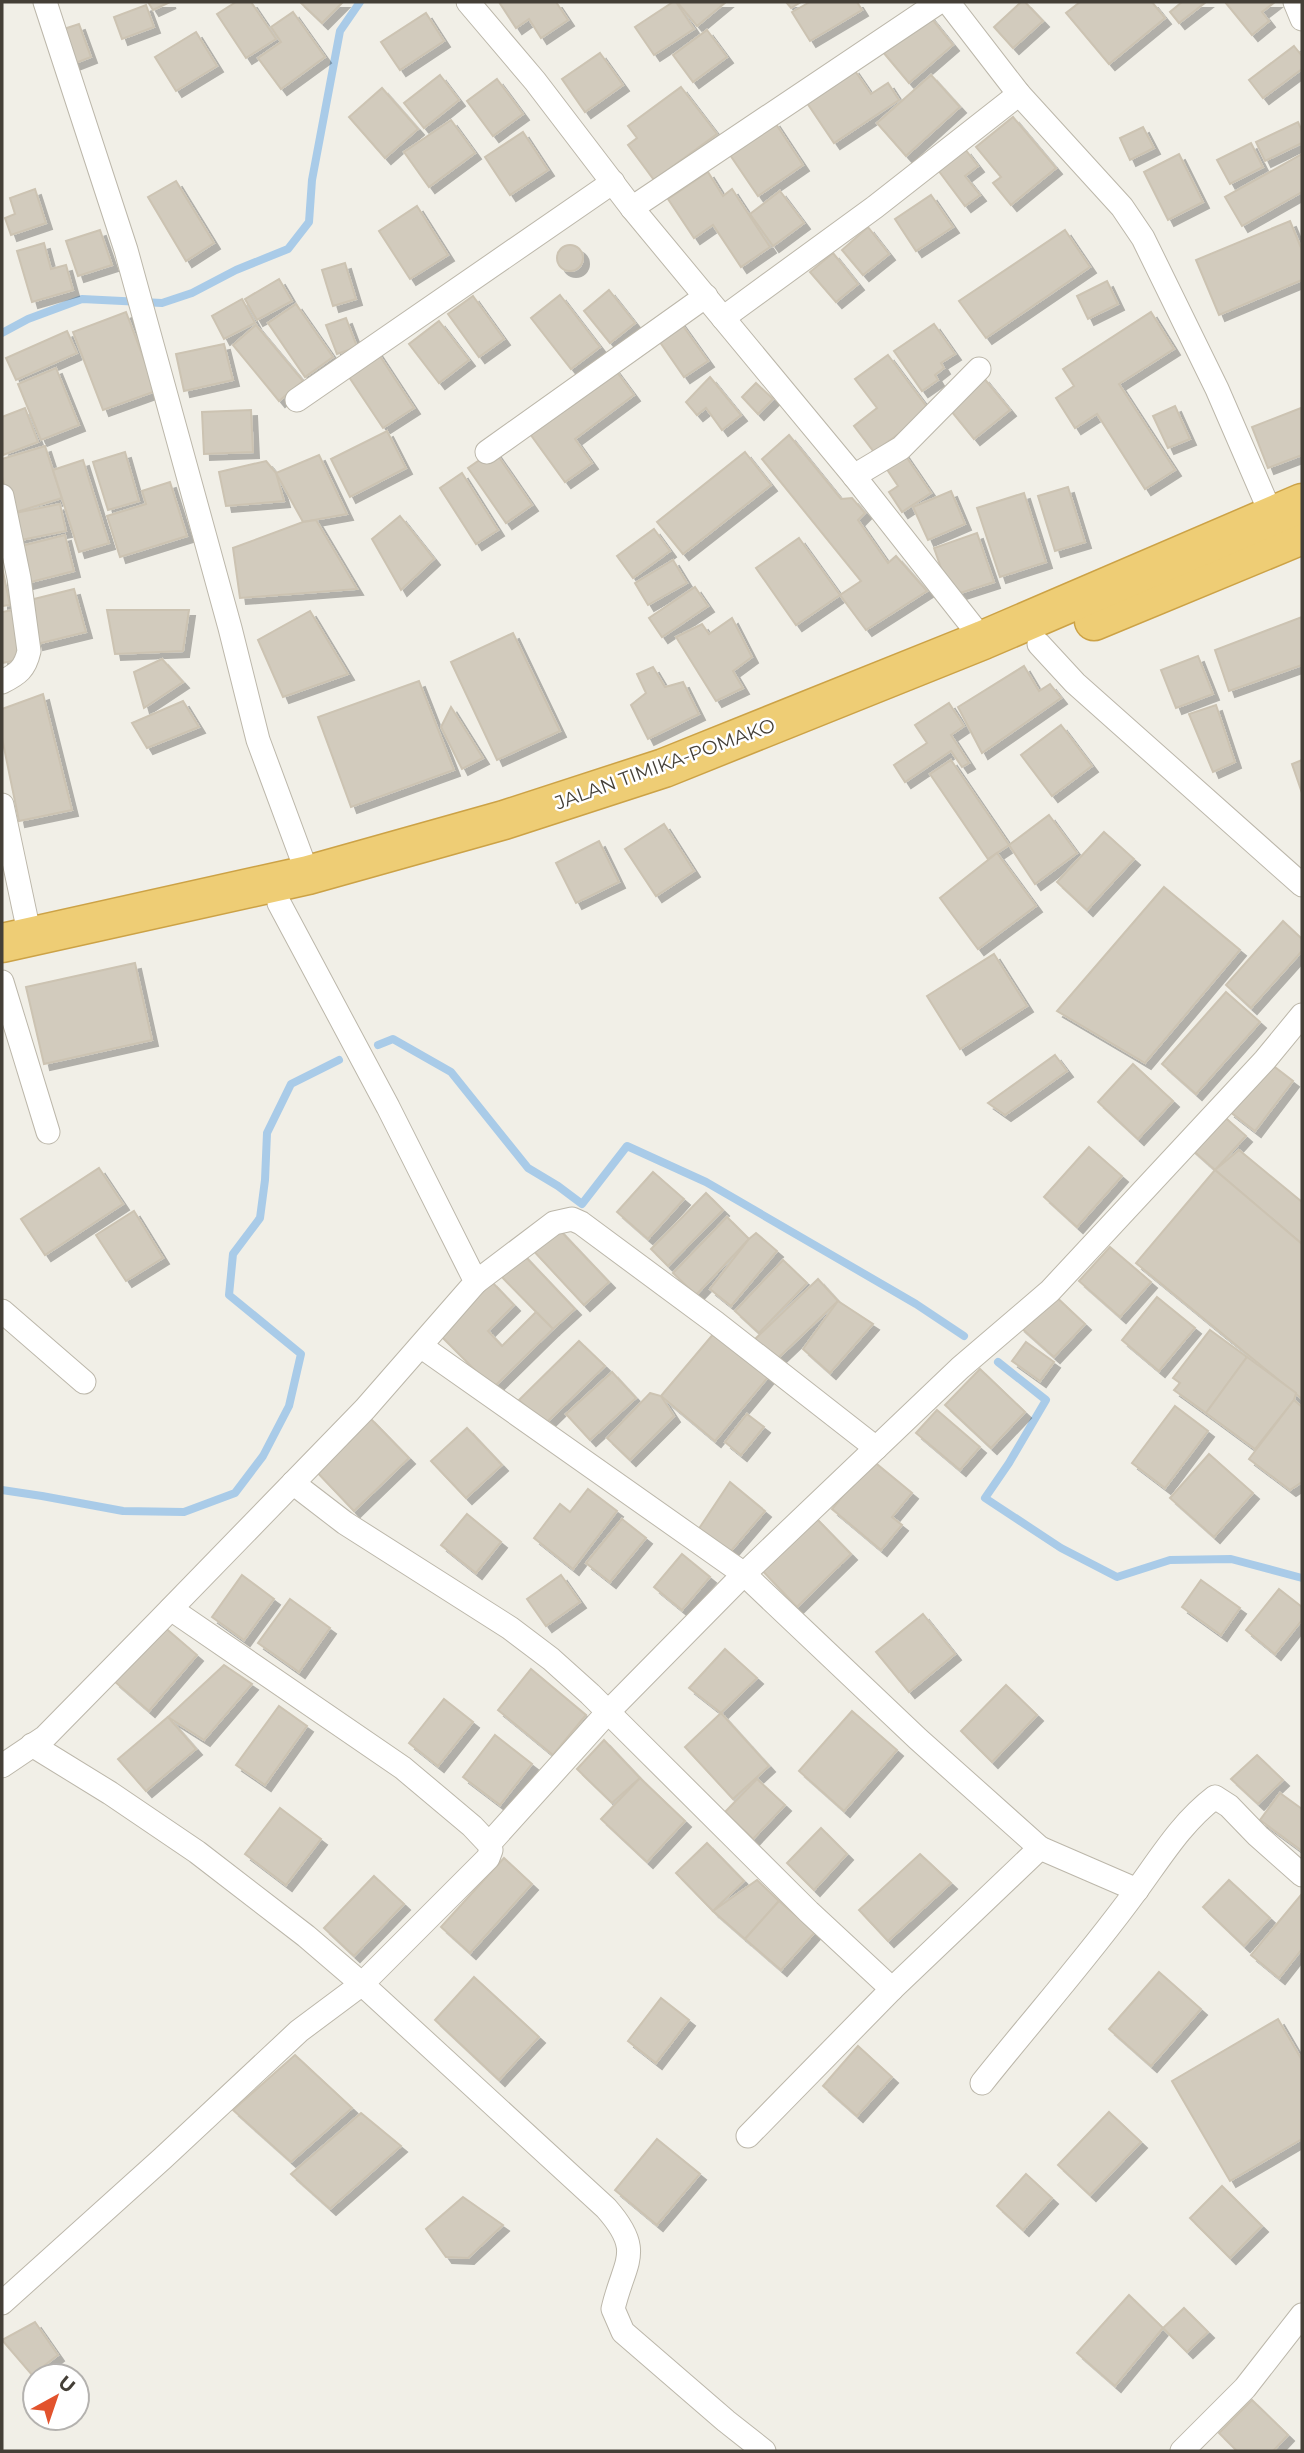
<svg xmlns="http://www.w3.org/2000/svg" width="1304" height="2453" font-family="Montserrat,sans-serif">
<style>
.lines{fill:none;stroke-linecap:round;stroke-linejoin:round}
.stream{stroke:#a9cbe8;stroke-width:8}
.building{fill:#d2cbbd;stroke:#ccc3b2;stroke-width:2;filter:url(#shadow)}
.street-casing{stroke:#bcb7aa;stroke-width:25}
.highway-casing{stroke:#cca246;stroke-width:41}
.street{stroke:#fff;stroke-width:23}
.highway{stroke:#eecd75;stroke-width:38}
.labels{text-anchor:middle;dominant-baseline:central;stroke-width:5;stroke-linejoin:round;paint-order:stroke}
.street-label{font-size:19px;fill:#443f37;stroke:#fff}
</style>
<defs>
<filter id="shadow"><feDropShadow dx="6" dy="6" stdDeviation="0" flood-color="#0004"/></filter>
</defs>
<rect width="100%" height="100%" fill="#f1efe7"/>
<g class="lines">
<g class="stream">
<polyline points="2,333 28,319 82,299 162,303 192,293 236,270 288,249 309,222 312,180 340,31 360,2"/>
<polyline points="378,1045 393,1039 451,1072 528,1168 558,1186 582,1204 627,1146 706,1182 916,1304 964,1336"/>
<polyline points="998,1362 1046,1400 1009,1463 985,1498 1061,1548 1117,1577 1170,1560 1231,1559 1302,1578"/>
<polyline points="2,1490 42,1496 123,1511 184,1512 235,1493 263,1456 289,1406 301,1354 229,1295 233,1254 260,1218 265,1180 267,1133 291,1084 339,1060"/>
</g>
</g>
<g class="building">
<polygon points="148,2 170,2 153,10"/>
<polygon points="236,2 251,2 276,39 246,58 217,14"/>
<polygon points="300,2 343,2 322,23"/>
<polygon points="499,2 556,2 568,20 541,38 529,19 516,28"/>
<polygon points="673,2 676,2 694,29 654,55 635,27"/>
<polygon points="677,2 726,2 697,26"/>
<polygon points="786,2 801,2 791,8"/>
<polygon points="810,2 857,2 862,10 810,41 792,12"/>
<polygon points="1021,2 1025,2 1043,21 1013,48 994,27"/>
<polygon points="1080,2 1152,2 1165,18 1109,64 1066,13"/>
<polygon points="1182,2 1206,2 1179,23 1170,12"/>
<polygon points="1225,2 1275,2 1262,12 1269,21 1252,35"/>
<polygon points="146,5 154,27 122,39 114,17"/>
<polygon points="293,12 325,57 281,89 258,58 281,42 271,27"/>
<polygon points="426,13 444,41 400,70 381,42"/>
<polygon points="928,14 953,45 909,83 883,52"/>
<polygon points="79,24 91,57 73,64 61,30"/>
<polygon points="707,30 727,57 693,82 673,55"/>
<polygon points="196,32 217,66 176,91 155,57"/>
<polygon points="1294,46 1302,56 1302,69 1263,98 1249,80"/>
<polygon points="600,53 623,85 585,112 562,79"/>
<polygon points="853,68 871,94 888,83 899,100 834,143 805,100"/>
<polygon points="440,75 459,100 424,128 404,103"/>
<polygon points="931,75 960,107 906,156 877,123"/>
<polygon points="497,79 523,114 493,136 467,101"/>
<polygon points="681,87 717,134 654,180 628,145 637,138 628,126"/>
<polygon points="382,88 418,129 385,158 349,117"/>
<polygon points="1013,117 1056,168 1011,205 993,183 1001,177 976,147"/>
<polygon points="451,120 475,153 429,187 404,152"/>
<polygon points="774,121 803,165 758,196 728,152"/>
<polygon points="1298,122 1302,131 1302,143 1265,161 1256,142"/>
<polygon points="1143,127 1154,148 1130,160 1120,138"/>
<polygon points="523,132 548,170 510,195 485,157"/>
<polygon points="1251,143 1263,167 1230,184 1217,160"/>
<polygon points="965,149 978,166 965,176 980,195 965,206 938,170"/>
<polygon points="1179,154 1203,202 1168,220 1144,172"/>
<polygon points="1302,154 1302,192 1242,226 1225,197"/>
<polygon points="708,172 723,196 732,189 770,247 741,267 713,225 694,238 668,199"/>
<polygon points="176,181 214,243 186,261 148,197"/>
<polygon points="35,189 46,223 11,235 5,218 15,214 10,198"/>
<polygon points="780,191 804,223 773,246 750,214"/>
<polygon points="931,195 953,227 916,251 895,219"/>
<polygon points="417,206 448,255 410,279 379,231"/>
<polygon points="1290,221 1302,250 1302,280 1219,315 1196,260"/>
<polygon points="868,227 889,254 863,275 842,250"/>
<polygon points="100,230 112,265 78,276 66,241"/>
<polygon points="1065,230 1090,267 986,338 959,301"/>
<polygon points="44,243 51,269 66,265 73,290 32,302 17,251"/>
<circle cx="570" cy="258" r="13"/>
<polygon points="833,253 858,284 836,302 810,272"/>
<polygon points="345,263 356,299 333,306 322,270"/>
<polygon points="279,279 292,301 257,320 245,299"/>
<polygon points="1107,281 1118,304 1088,319 1077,296"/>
<polygon points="609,290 635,323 610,343 584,311"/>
<polygon points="560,295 600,347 571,369 531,318"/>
<polygon points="473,296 504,339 479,357 448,314"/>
<polygon points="242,299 255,323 224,339 212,316"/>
<polygon points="296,304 333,357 305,377 268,323"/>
<polygon points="126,312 156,391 103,410 73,332"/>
<polygon points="1151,312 1174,349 1119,384 1175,470 1145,489 1097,414 1075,428 1056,398 1074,386 1063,369"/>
<polygon points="346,318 357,347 337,354 326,325"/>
<polygon points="678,319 708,361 684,377 655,335"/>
<polygon points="439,321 469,360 439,383 409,344"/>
<polygon points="934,324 955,354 941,363 944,368 935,375 938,380 922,391 894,351"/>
<polygon points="256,325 303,381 279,401 233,345"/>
<polygon points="67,331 77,353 16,380 6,358"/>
<polygon points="224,344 233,380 184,391 176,354"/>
<polygon points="376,350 414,408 383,428 345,371"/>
<polygon points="888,355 930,411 874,452 854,426 877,408 855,379"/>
<polygon points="611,364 634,395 575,439 592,463 565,482 525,427"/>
<polygon points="56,368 79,425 41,440 18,384"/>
<polygon points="710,377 741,415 722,430 706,408 697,415 686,402"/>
<polygon points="983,377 1010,410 974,439 947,406"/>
<polygon points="756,383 773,399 758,414 742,397"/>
<polygon points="1175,406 1190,439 1168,448 1153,416"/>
<polygon points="25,408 38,442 3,455 2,417"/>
<polygon points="1301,408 1302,455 1268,468 1252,427"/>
<polygon points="251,410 253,452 204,454 202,412"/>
<polygon points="387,431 406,468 350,497 331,459"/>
<polygon points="789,435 841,499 852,498 865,513 858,520 888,563 896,556 927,591 866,630 840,595 861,581 762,459"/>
<polygon points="45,446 62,498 13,513 2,477 2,459"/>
<polygon points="901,449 931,493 902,512 889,492 898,486 882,462"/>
<polygon points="494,450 532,505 506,523 468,468"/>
<polygon points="125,452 139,501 108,510 93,462"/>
<polygon points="745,452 771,485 683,554 657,522"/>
<polygon points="319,455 347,514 303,522 276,473"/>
<polygon points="83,460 109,543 79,552 53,470"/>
<polygon points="266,461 276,473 284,501 226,506 219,472"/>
<polygon points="462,473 498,530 476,544 440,488"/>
<polygon points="170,482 187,536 120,557 107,516 146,504 142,491"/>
<polygon points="1068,487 1085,542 1055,551 1038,496"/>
<polygon points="951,491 965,524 928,540 913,507"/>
<polygon points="1024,493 1046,562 1000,577 977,508"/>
<polygon points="60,504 66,531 16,541 10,514"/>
<polygon points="400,516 434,559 401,590 372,539"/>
<polygon points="316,520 357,589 240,598 233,548 303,522"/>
<polygon points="654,529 670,551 633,578 617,556"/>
<polygon points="977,533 994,582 951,596 934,548"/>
<polygon points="65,535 74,571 27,583 17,547"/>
<polygon points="799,538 840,595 796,625 756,568"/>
<polygon points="673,560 687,583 648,605 635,583"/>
<polygon points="2,567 10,605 2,606"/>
<polygon points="695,587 708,606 662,637 649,618"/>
<polygon points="74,589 86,632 37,644 26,601"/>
<polygon points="13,610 23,659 2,663 2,612"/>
<polygon points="107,610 189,610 183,651 115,654"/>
<polygon points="310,611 348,674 283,697 258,640"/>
<polygon points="1302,617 1302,665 1229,691 1215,650"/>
<polygon points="732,618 752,657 733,671 743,688 716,701 676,637 702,624 709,634"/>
<polygon points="513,633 560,731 497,760 451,662"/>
<polygon points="1198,656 1213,694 1176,708 1161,670"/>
<polygon points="162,659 183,682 144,708 134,672"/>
<polygon points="1024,666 1039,691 1050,684 1061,698 982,753 958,707"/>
<polygon points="653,667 665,687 683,682 699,714 648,739 631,705 646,693 637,674"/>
<polygon points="419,681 454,770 351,807 318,717"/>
<polygon points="43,694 72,810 19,821 2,738 2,709"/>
<polygon points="183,701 199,727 147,748 132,723"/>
<polygon points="949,703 964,726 951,735 969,763 962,767 951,751 905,782 894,765 927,743 915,725"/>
<polygon points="1216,705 1235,762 1213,772 1189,714"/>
<polygon points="451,707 483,758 462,769 441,727"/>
<polygon points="1061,725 1092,766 1052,796 1021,755"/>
<polygon points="951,760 1009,845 988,859 930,774"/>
<polygon points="1302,760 1302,793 1292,764"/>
<polygon points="1049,815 1077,853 1035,884 1009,845"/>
<polygon points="664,824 694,871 656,896 625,849"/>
<polygon points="1104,832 1134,859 1087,910 1057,882"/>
<polygon points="599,841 619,882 576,903 556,863"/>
<polygon points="997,853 1036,906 978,949 940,898"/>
<polygon points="1164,887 1240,950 1145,1063 1057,1011"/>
<polygon points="1283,921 1302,939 1302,951 1251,1008 1226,985"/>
<polygon points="994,954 1027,1006 960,1049 927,996"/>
<polygon points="135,963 152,1040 44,1064 26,987"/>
<polygon points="1226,992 1260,1022 1196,1094 1162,1064"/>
<polygon points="1055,1055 1067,1071 1005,1115 988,1103"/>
<polygon points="1267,1061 1293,1081 1255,1131 1229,1111"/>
<polygon points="1133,1064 1173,1101 1138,1139 1098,1102"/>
<polygon points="1219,1112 1246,1136 1215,1170 1188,1146"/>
<polygon points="1089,1147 1122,1176 1077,1227 1044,1197"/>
<polygon points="1239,1150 1302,1202 1302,1244 1215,1170"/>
<polygon points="99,1168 123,1204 45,1255 21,1219"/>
<polygon points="1215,1170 1302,1244 1302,1399 1136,1263"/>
<polygon points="653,1172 684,1199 648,1239 617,1212"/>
<polygon points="706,1193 723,1210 668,1266 651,1249"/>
<polygon points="134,1211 163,1258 126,1281 96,1235"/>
<polygon points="727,1217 749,1239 696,1295 673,1273"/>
<polygon points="554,1224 609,1282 584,1305 530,1247"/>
<polygon points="756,1233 777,1251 731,1306 710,1289 749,1239"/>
<polygon points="1110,1247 1151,1282 1120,1317 1079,1281"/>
<polygon points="521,1252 575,1309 553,1329 498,1273"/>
<polygon points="783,1260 807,1283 759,1333 735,1311"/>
<polygon points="818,1279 838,1301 774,1362 754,1340"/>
<polygon points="491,1281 514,1305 488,1331 502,1346 536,1312 553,1329 493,1388 438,1333"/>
<polygon points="1051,1292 1085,1324 1054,1357 1019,1326"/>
<polygon points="1157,1297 1195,1328 1159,1371 1122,1340"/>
<polygon points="838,1301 873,1324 830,1373 803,1349"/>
<polygon points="1210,1330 1247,1357 1206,1413 1174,1390 1180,1383 1173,1378"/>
<polygon points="715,1332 769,1376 715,1441 661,1396"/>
<polygon points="579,1341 605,1366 545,1424 519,1400"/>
<polygon points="1026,1342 1054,1362 1040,1381 1012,1361"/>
<polygon points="1247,1357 1296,1393 1294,1400 1255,1449 1206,1413"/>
<polygon points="980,1369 1025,1412 991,1448 945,1405"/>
<polygon points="612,1372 636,1398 590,1440 566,1414"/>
<polygon points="650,1393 661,1396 674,1416 630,1460 607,1438"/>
<polygon points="1294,1400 1302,1407 1302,1482 1290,1490 1249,1459"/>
<polygon points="1175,1406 1208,1431 1165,1488 1132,1463"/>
<polygon points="937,1410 980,1447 960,1470 916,1433"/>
<polygon points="747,1414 764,1427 741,1455 725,1442"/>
<polygon points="369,1417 409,1458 354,1511 314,1469"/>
<polygon points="467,1428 502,1465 466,1498 431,1461"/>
<polygon points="1209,1454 1253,1493 1214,1537 1170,1498"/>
<polygon points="872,1460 912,1493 892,1517 902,1525 881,1550 832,1509"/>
<polygon points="730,1482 765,1511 731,1551 698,1530"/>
<polygon points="588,1489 617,1511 573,1569 534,1538 560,1504 570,1512"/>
<polygon points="811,1513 851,1554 797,1607 757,1565"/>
<polygon points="467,1514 501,1542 476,1573 441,1545"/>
<polygon points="622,1519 646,1538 610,1582 586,1563"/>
<polygon points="682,1554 710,1577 682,1610 654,1587"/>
<polygon points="242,1575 274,1599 244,1640 212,1617"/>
<polygon points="561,1575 580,1602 546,1626 527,1599"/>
<polygon points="1201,1580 1240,1608 1221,1635 1182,1607"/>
<polygon points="1279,1589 1302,1607 1302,1620 1275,1654 1246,1630"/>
<polygon points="290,1599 330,1628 299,1672 258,1643"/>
<polygon points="923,1614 955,1654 909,1692 876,1652"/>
<polygon points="162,1625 197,1655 149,1711 114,1681"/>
<polygon points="725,1649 757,1678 721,1713 689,1688"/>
<polygon points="224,1665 252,1684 204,1740 168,1717"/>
<polygon points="531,1669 586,1715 553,1755 498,1710"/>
<polygon points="1006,1685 1037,1715 992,1762 961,1731"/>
<polygon points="444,1699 473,1722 438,1766 409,1743"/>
<polygon points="279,1706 307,1726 265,1785 236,1765"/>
<polygon points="852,1711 897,1750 844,1811 799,1771"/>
<polygon points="721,1713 769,1766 733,1799 685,1747"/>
<polygon points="168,1717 196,1749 146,1791 118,1759"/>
<polygon points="495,1735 532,1764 500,1805 463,1777"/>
<polygon points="604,1740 640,1778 612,1803 577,1769"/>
<polygon points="1257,1755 1283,1780 1258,1804 1231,1779"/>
<polygon points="640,1778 685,1821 647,1862 601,1819"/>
<polygon points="757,1779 785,1805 753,1839 725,1812"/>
<polygon points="1280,1793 1302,1809 1302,1851 1260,1820"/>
<polygon points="280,1808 321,1839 286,1885 245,1854"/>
<polygon points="821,1828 847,1854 814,1890 787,1863"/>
<polygon points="707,1843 744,1881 713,1911 676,1873"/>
<polygon points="920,1854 951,1883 888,1941 859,1910"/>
<polygon points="504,1858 532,1884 470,1953 441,1927"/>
<polygon points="374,1876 404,1904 354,1956 324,1928"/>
<polygon points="757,1880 779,1901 745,1939 713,1911"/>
<polygon points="1229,1880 1270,1918 1244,1946 1203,1907"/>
<polygon points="1301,1895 1302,1949 1279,1978 1251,1955"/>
<polygon points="779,1901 815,1932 781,1970 745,1939"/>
<polygon points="1159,1972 1201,2009 1151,2066 1109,2029"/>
<polygon points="474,1977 539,2037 499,2080 435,2020"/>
<polygon points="661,1998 689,2020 656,2063 628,2041"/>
<polygon points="1278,2019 1302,2060 1302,2139 1230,2181 1172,2081"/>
<polygon points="858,2046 892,2077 857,2116 823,2086"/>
<polygon points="295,2055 352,2108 291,2162 233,2110"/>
<polygon points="1109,2112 1141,2142 1090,2195 1058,2165"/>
<polygon points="361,2113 401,2146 330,2209 291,2174"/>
<polygon points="657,2139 700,2174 657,2225 615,2190"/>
<polygon points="1026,2174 1052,2198 1023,2230 997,2206"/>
<polygon points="1222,2186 1262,2226 1230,2258 1190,2218"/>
<polygon points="463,2197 503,2225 468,2258 446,2257 426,2229"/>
<polygon points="1129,2295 1163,2328 1115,2386 1077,2353"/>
<polygon points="1184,2308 1208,2332 1187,2352 1163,2328"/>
<polygon points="35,2322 58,2355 32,2375 2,2340"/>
<polygon points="1252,2400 1288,2435 1273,2451 1237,2451 1219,2433"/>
</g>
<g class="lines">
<g class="street-casing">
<g id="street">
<polyline points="45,2 126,250 230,628 258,740 308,875"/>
<polyline points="468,2 535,81 632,208 854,476 983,640"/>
<polyline points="948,2 1019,94 1122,207 1143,238 1217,389 1272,516"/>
<polyline points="1295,2 1302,19"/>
<polyline points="632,208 939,2"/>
<polyline points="723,318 875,207 1019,94"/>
<polyline points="297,400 613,182"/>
<polyline points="487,452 706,296"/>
<polyline points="854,476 901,448 979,369"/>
<path d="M 2,496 L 19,578 L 29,651 C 25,669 18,674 2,682"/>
<polyline points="1039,644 1075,683 1302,885"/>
<polyline points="2,805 30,937"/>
<polyline points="2,982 48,1132"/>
<polyline points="476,1282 554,1223 572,1219 581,1223 716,1323 876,1448"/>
<polyline points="2,1311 84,1382"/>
<polyline points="422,1347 744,1574 918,1739 1040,1848 1137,1890"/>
<polyline points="293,1483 345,1523 510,1628 551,1659 590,1694 809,1912 892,1989"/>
<path d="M 32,1745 L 110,1793 L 197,1852 L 306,1936 L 362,1984 L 606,2208 C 645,2252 624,2261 613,2309 L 623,2332 L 726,2421 L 764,2451"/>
<polyline points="2,1766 45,1737 158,1622 365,1409 476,1282 388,1107 279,903"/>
<polyline points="489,1844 608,1712 744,1574 960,1368 1050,1291 1265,1060 1302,1015"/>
<path d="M 982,2083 C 1033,2019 1088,1957 1136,1891 C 1161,1857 1181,1823 1215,1797 L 1229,1806 L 1258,1836 L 1302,1875"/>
<polyline points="748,2136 892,1989 1040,1848"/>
<polyline points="2,2303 163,2158 299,2031 362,1984 488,1858 491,1850 489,1844 472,1826 403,1768 171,1609"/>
<polyline points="1182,2451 1245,2388 1302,2315"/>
</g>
</g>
<g class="highway-casing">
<g id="highway">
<polyline points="1094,621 1302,535"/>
<polyline points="2,943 308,875 504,820 664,768 983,640 1302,503"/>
</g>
</g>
<use href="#street" class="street"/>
<use href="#highway" class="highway"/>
</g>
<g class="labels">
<g class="street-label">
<text transform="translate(665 764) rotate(-20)">JALAN TIMIKA-POMAKO</text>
</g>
</g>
<rect width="1304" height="2453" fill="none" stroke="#443f37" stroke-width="7"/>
<g transform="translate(56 2397) rotate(40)"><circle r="33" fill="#ffffff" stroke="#b4b2af" stroke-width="2"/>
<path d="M0-5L12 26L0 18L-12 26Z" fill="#e2532d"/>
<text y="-10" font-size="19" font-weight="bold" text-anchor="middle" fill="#443f37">U</text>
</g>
</svg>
